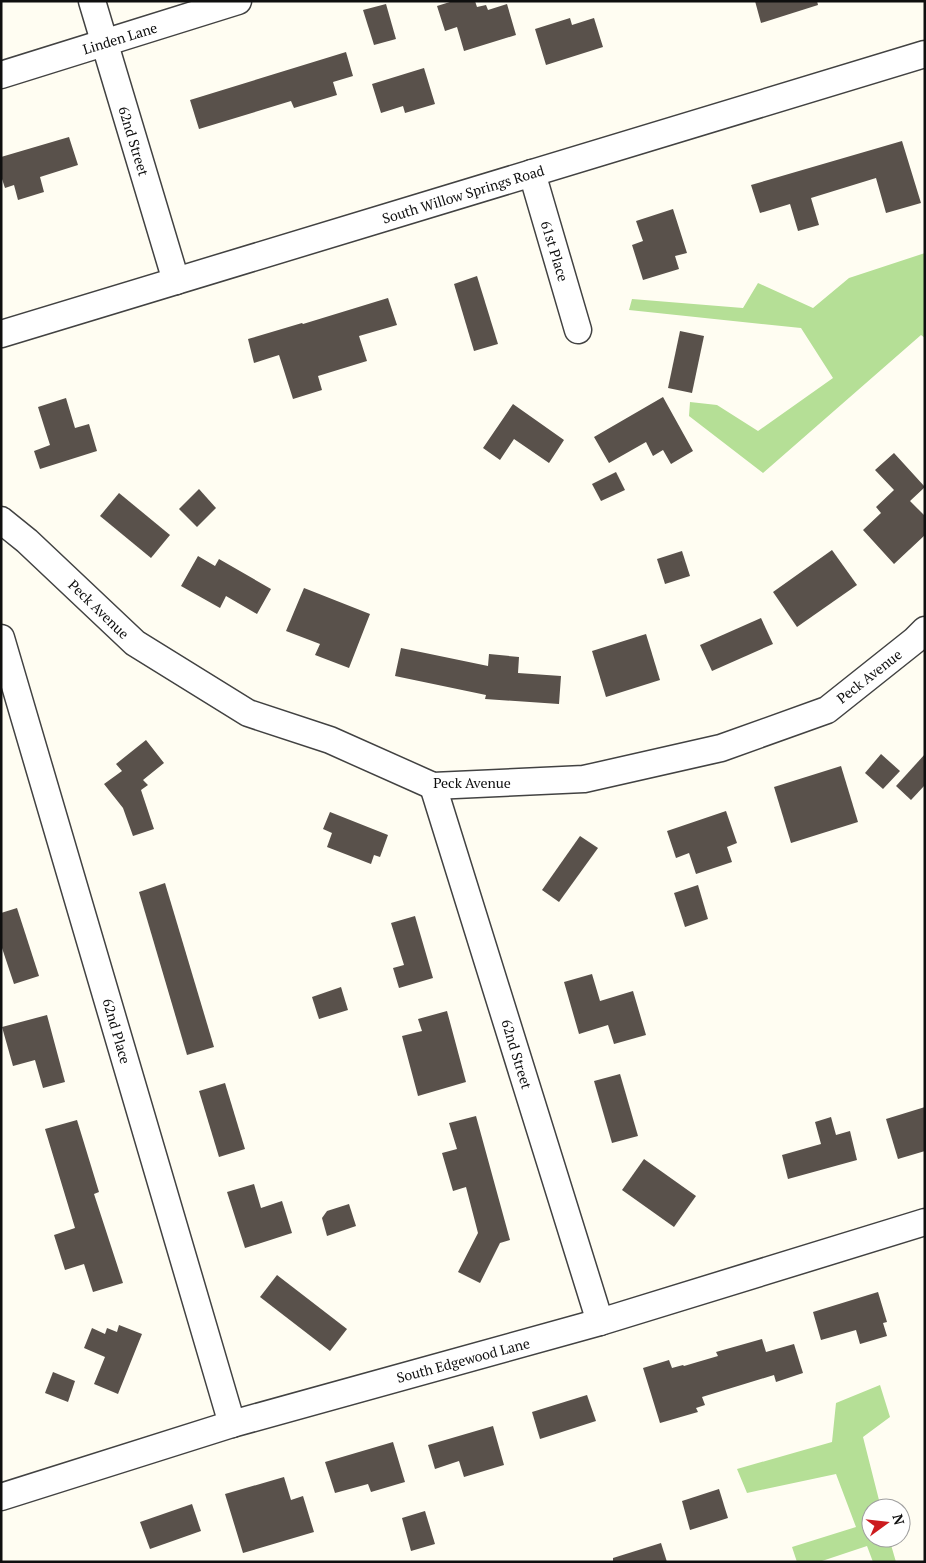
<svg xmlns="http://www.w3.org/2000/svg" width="926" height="1563" font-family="'PT Serif',serif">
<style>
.forest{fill:#b5df96}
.building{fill:#59514b}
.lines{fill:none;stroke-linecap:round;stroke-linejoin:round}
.minor-casing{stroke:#424242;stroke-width:29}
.minor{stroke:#fff;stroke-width:26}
.labels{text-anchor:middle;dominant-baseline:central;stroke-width:5;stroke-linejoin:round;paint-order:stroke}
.street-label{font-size:14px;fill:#0f0f0f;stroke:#fff}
</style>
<rect width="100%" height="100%" fill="#fffdf2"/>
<g class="forest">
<polygon points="925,253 925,338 921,335 763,473 689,416 690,402 717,405 758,431 833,378 801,328 629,310 632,299 743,308 758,283 813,308 849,278"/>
<polygon points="880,1385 890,1417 863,1437 881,1508 871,1508 871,1538 889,1538 896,1562 873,1562 867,1546 819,1562 797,1562 792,1547 856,1527 836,1474 747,1493 737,1469 832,1442 836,1403"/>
</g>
<g class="building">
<polygon points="453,1 475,1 477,7 486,5 488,10 507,4 516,35 464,51 457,27 445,31 437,6"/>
<polygon points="755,1 817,1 818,5 761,23"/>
<polygon points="386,4 396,39 374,45 363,10"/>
<polygon points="570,18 572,25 594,18 603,47 546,65 535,29"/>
<polygon points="346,52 353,76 333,82 337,95 294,108 291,101 199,129 190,100"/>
<polygon points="424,68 435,104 405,113 403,106 381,113 372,84"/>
<polygon points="69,137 78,165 40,177 44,192 18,200 14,185 5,188 1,176 1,157"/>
<polygon points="902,141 921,203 886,213 876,178 811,198 819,225 798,231 790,204 760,213 751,185"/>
<polygon points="673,209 687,253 675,256 679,269 643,280 632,245 643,241 636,221"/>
<polygon points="477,276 498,344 474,351 454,284"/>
<polygon points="388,298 397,325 359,336 367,361 318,376 322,390 293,399 279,355 254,363 248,339 302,323 303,324"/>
<polygon points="680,331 704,336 692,393 668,388"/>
<polygon points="663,397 693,451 671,464 663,450 653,456 646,442 609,463 594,437"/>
<polygon points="66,398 75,428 89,424 97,451 40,469 34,451 50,445 38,407"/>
<polygon points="513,404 564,440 549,463 514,439 500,460 483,448"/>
<polygon points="894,453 925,487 910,501 925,516 925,535 894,564 863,530 881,513 876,507 894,490 875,470"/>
<polygon points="616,472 625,490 601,501 592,484"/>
<polygon points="199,489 216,508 197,527 179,509"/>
<polygon points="119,493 170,535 151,558 100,516"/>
<polygon points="832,550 857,585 797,627 773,592"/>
<polygon points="682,551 690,576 665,584 657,559"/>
<polygon points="198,556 215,566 219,559 271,589 257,614 226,596 220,608 181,586"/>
<polygon points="304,588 370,614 349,668 315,655 320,644 286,631"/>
<polygon points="761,618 773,644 712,671 700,645"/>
<polygon points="646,634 660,680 606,697 592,651"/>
<polygon points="401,648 488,666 489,654 519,657 518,673 561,676 559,704 485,699 486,695 395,676"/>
<polygon points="146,740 164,763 143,780 148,785 141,790 154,829 133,836 123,808 104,784 122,771 116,764"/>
<polygon points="881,754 900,771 883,789 865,773"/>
<polygon points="925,754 925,785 911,800 896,786"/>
<polygon points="841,766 858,822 791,843 774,787"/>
<polygon points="726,811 737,843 727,847 732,862 696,874 689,853 676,858 667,831"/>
<polygon points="330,812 388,835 380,857 374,855 371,864 327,847 332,833 323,829"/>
<polygon points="580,836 598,848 559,902 542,890"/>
<polygon points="165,883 214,1047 187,1055 139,892"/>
<polygon points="698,885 708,919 685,927 674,893"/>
<polygon points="17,908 39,976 14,984 1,945 1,913"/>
<polygon points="415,916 433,978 399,988 393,968 404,965 391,923"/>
<polygon points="592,974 600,1001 633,991 646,1035 614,1044 608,1025 579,1034 564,982"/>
<polygon points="341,987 348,1010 319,1019 312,997"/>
<polygon points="447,1011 466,1082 418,1096 402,1036 422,1031 418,1019"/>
<polygon points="47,1015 65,1082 43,1088 35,1060 13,1066 2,1027"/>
<polygon points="620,1074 638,1136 612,1143 594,1081"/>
<polygon points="225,1083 245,1149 219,1157 199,1091"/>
<polygon points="925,1107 925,1151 898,1159 886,1119"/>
<polygon points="476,1116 510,1240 500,1243 480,1283 458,1272 478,1233 466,1187 453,1191 442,1153 457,1149 449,1123"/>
<polygon points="831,1117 836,1135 850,1131 857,1160 788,1179 782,1155 821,1144 815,1122"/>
<polygon points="77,1120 99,1192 94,1194 123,1283 93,1292 84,1264 65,1270 54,1235 75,1228 45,1129"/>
<polygon points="644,1159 696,1196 674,1227 622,1190"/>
<polygon points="254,1184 261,1208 282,1201 292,1233 245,1248 227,1192"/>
<polygon points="349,1204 356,1226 327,1236 322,1218 327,1211"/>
<polygon points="277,1275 347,1329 330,1351 260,1297"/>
<polygon points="878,1292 887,1322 883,1323 887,1336 860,1344 856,1330 821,1340 813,1312"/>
<polygon points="119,1325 142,1334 118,1394 94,1384 105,1357 84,1348 92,1328 105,1334 107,1328 117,1332"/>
<polygon points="762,1339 766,1352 794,1344 803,1373 776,1382 774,1375 702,1397 705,1405 696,1408 698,1412 660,1423 643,1368 669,1360 672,1368 683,1365 684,1366 718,1356 716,1352"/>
<polygon points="53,1372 75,1381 68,1402 45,1393"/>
<polygon points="587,1395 596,1421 540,1439 532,1412"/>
<polygon points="493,1426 504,1465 464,1477 459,1461 435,1469 428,1445"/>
<polygon points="393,1442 405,1482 371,1492 368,1484 335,1493 325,1462"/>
<polygon points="284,1477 291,1500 303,1496 314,1532 243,1553 225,1494"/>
<polygon points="719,1489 728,1518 690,1530 682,1501"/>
<polygon points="192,1504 201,1531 150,1549 140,1522"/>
<polygon points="425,1511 435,1544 411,1551 402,1518"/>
<polygon points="661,1543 667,1562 613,1562 613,1558"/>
</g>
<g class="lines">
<g class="minor-casing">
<g id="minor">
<polyline points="92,1 176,281"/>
<polyline points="1,75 238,1"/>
<polyline points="532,173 578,330"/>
<polyline points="1,334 925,54"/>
<polyline points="1,520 27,541 135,643 248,713 330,740 433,786 584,779 721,748 827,710 915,640 925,630"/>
<polyline points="1,638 232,1424"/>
<polyline points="433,786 600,1322"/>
<polyline points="1,1497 232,1424 600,1322 925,1222"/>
</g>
</g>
<use href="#minor" class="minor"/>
</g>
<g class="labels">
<g class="street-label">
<text transform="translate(120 38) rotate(-17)">Linden Lane</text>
<text transform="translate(134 141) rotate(73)">62nd Street</text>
<text transform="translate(463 194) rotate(-17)">South Willow Springs Road</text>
<text transform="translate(555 251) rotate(73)">61st Place</text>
<text transform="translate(99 609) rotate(44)">Peck Avenue</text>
<text transform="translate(869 676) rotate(-38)">Peck Avenue</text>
<text x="472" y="782">Peck Avenue</text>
<text transform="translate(117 1031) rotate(74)">62nd Place</text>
<text transform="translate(517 1054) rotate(73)">62nd Street</text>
<text transform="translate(463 1360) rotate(-15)">South Edgewood Lane</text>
</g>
</g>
<rect width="926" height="1563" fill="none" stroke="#0f0f0f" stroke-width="5"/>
<g transform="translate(886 1523) rotate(75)"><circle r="24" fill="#ffffff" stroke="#9f9f9f"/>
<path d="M0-4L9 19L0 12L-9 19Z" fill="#cc1b1e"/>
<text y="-8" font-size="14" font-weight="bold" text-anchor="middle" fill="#0f0f0f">N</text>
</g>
</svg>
